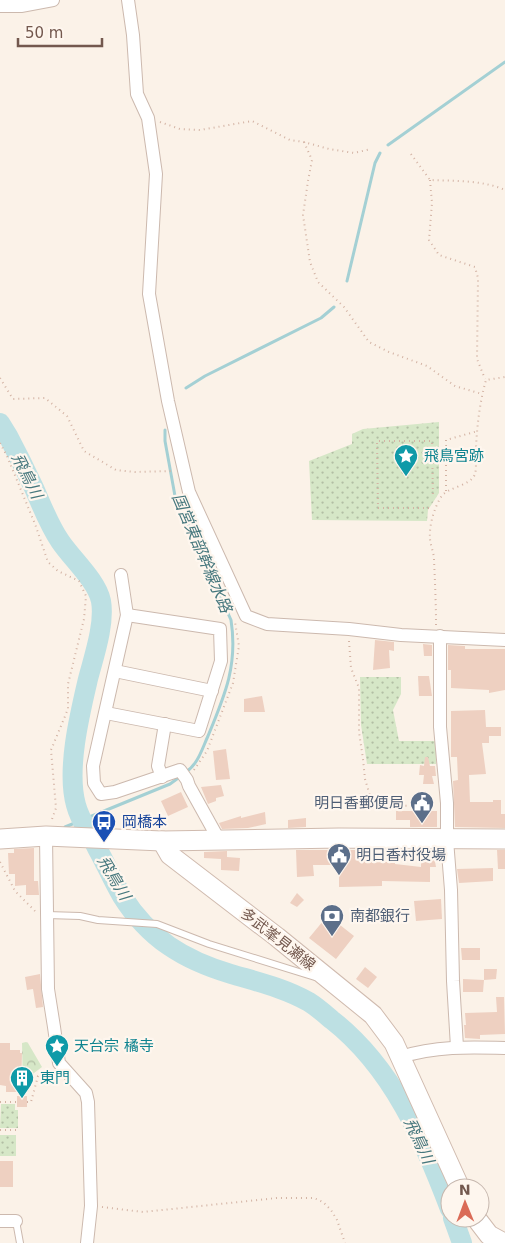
<svg xmlns="http://www.w3.org/2000/svg" width="505" height="1243" font-family="'DejaVu Sans','Noto Sans JP',sans-serif">
<style>
.green{fill:url(#green-dots)}
.forest{fill:url(#forest-crowns)}
.lines{fill:none;stroke-linecap:round;stroke-linejoin:round}
.stream{stroke:#a4d0d4;stroke-width:3}
.river{stroke:#bde0e3;stroke-width:20}
.building{fill:#eed0c1}
.lane-casing{stroke:#ccb9ae;stroke-width:8}
.street-casing{stroke:#ccb9ae;stroke-width:14}
.secondary-casing{stroke:#d0bbaf;stroke-width:21}
.path{stroke:#d3b3a4;stroke-width:2;stroke-dasharray:1 4;stroke-linecap:butt}
.lane{stroke:#fff;stroke-width:6}
.street{stroke:#fff;stroke-width:12}
.secondary{stroke:#fff;stroke-width:19}
.labels{text-anchor:middle;dominant-baseline:central;stroke-width:4.5;stroke-linejoin:round;paint-order:stroke}
.culture-label{font-size:15px;fill:#0d838f;stroke:#fef6ee;text-anchor:start}
.service-label{font-size:15px;fill:#4e5e75;stroke:#fef6ee;text-anchor:start}
.transit-label{font-size:15px;fill:#164399;stroke:#fef6ee;text-anchor:start}
.street-label{font-size:15px;fill:#73584e;stroke:#fef6ee}
.water-label{font-size:16px;font-style:italic;fill:#46777d;stroke:#fef6ee}
</style>
<defs>
<pattern id="green-dots" width="8" height="8" patternUnits="userSpaceOnUse" patternTransform="scale(1.25)"><rect width="8" height="8" fill="#d6e7c7"/><path d="M2 2h.1M6 6h.1" fill="none" stroke="#b2bea4" stroke-width="1.8" stroke-linecap="round"/></pattern>
<pattern id="forest-crowns" width="20" height="18" patternUnits="userSpaceOnUse" patternTransform="scale(1.25)"><rect width="20" height="18" fill="#d6e7c7"/><path d="M2 6a3 3 0 1 1 6 0M12 15a3 3 0 1 1 6 0" fill="none" stroke="#b2bea4"/></pattern>
</defs>
<rect width="100%" height="100%" fill="#fbf2e8"/>
<g class="green">
<polygon points="439,422 439,493 428,510 427,521 312,520 309,461 352,444 352,434 363,429"/>
<polygon points="360,677 401,677 401,694 393,710 399,741 436,741 436,764 367,764 361,725"/>
<polygon points="1,1104 15,1104 15,1110 18,1110 18,1128 0,1128"/>
<rect x="0" y="1135" width="16" height="21"/>
</g>
<polygon class="forest" points="26,1042 28,1043 42,1067 34,1073 28,1092 23,1090 22,1043"/>
<g class="lines">
<g class="stream">
<polyline points="388,145 505,62"/>
<polyline points="347,281 375,163 380,153"/>
<polyline points="186,388 205,376 321,318 334,307"/>
<path d="M 165,430 L 165,441 L 175,496 L 231,620 C 238,665 225,695 208,736 C 202,749 198,764 186,772"/>
<polyline points="65,827 170,784 181,776"/>
</g>
<g class="river">
<path d="M 0,423 L 8,436 C 17,453 26,471 34,488 C 42,506 49,525 60,541 C 72,559 97,581 101,601 C 105,624 94,656 88,679 C 80,713 66,770 76,805 C 80,821 90,833 97,848 C 106,864 113,881 122,896 C 149,939 184,960 231,974 C 258,982 284,988 309,1002 C 317,1007 325,1014 332,1020 C 392,1067 424,1140 450,1209"/>
<polyline points="453,1218 462,1243"/>
</g>
</g>
<g class="building">
<polygon points="375,640 394,642 394,651 389,650 390,668 373,670"/>
<polygon points="423,644 432,645 432,656 424,656"/>
<polygon points="448,645 465,646 465,649 505,649 505,690 489,693 489,690 451,688 451,670 448,670"/>
<polygon points="418,676 429,676 432,696 419,696"/>
<polygon points="262,696 265,712 244,712 244,699"/>
<polygon points="485,710 486,727 501,727 501,736 489,736 489,743 482,743 486,774 469,775 470,802 493,802 493,800 501,800 501,814 505,814 505,828 455,827 453,781 458,780 457,757 451,757 451,711"/>
<polygon points="226,749 230,779 216,780 213,751"/>
<polygon points="425,757 428,757 430,766 435,766 436,776 432,776 434,784 423,784 424,775 419,775 420,765 424,766"/>
<polygon points="221,785 224,796 216,798 216,801 208,804 201,787"/>
<polygon points="181,792 188,807 168,816 161,801"/>
<polygon points="396,811 437,811 437,827 410,827 410,820 396,820"/>
<polygon points="265,812 266,824 248,828 222,829 219,823 241,816 241,818"/>
<polygon points="306,818 306,827 288,828 288,820"/>
<polygon points="34,848 34,881 38,881 39,895 26,895 26,885 15,886 15,874 9,874 8,853 14,853 14,849"/>
<polygon points="296,850 385,850 384,862 395,862 395,864 421,867 421,856 434,856 436,867 430,867 430,882 382,881 382,886 339,887 339,865 313,865 314,876 297,877"/>
<polygon points="497,850 505,850 505,869 498,869"/>
<polygon points="227,851 227,857 240,858 239,871 221,870 221,859 204,858 204,852"/>
<polygon points="493,868 493,881 459,883 457,869"/>
<polygon points="297,893 304,900 297,907 290,903"/>
<polygon points="441,899 442,919 416,921 414,901"/>
<polygon points="332,914 343,922 340,925 354,936 336,959 309,938 328,915 329,916"/>
<polygon points="461,948 480,948 480,960 462,960"/>
<polygon points="365,967 377,977 368,988 356,979"/>
<polygon points="484,969 497,969 496,979 484,980"/>
<polygon points="40,974 43,1007 36,1008 33,989 27,990 25,977"/>
<polygon points="463,979 484,980 483,992 463,992"/>
<polygon points="496,997 504,997 505,1034 480,1035 480,1039 465,1038 464,1025 466,1025 465,1013 497,1012"/>
<polygon points="0,1043 10,1043 10,1050 20,1050 20,1053 22,1053 21,1092 6,1092 6,1086 0,1085"/>
<rect x="17" y="1096" width="10" height="11"/>
<rect x="0" y="1161" width="13" height="26"/>
</g>
<g class="lines">
<g class="lane-casing">
<g id="lane">
<polyline points="47,915 80,916 98,920 157,924 209,944 315,977"/>
<polyline points="16,1221 20,1243"/>
</g>
</g>
<g class="street-casing">
<g id="street">
<polyline points="128,0 133,35 137,94 148,118 156,174 149,294 168,401 189,492 246,616 267,624 349,629 401,635 505,640"/>
<polyline points="0,6 21,6 53,0"/>
<polyline points="121,575 127,615 93,766 94,783 101,794 115,792 180,770 187,780 189,786 219,840"/>
<polyline points="440,636 440,727 447,803 447,840 451,890 453,981 457,1047"/>
<polyline points="115,671 212,691"/>
<polyline points="106,713 199,731 221,661 220,629 127,615"/>
<polyline points="162,777 158,766 165,724"/>
<polyline points="46,836 48,989 54,1027 59,1063 86,1093 88,1102 91,1206 87,1243"/>
<path d="M 401,1057 C 435,1046 469,1047 505,1048"/>
<polyline points="0,1221 16,1221"/>
</g>
</g>
<g class="secondary-casing">
<g id="secondary">
<polyline points="0,839 46,836 162,841 339,838 505,839"/>
<polyline points="162,841 170,855 277,937 373,1015 394,1043 460,1188"/>
<polyline points="476,1218 489,1235 504,1243"/>
</g>
</g>
<g class="path">
<polyline points="160,122 180,129 200,130 252,121 290,140 304,142 329,149 354,153 371,149"/>
<polyline points="304,142 312,160 308,181 303,215 310,262 318,282 344,307 369,342 389,352 427,366 455,386 482,394"/>
<path d="M 411,154 L 430,180 C 454,181 483,180 505,190"/>
<polyline points="430,180 432,203 429,240 439,255 475,267 478,278 477,359 485,379"/>
<polyline points="0,378 13,399 45,398 67,416 84,451 116,470 135,472 172,471"/>
<polyline points="0,443 7,456 35,524 48,562 58,571 79,581 86,596 84,619 68,684 68,709 51,750 56,808 51,822"/>
<polyline points="446,491 446,440 478,431"/>
<polyline points="429,508 378,508 377,441 432,441 433,498"/>
<path d="M 436,625 C 436,604 435,582 434,560 C 434,552 430,545 430,538 C 429,526 434,508 441,497 C 447,487 471,486 475,474 C 477,467 475,456 476,448 C 477,425 480,401 486,380 L 505,377"/>
<path d="M 349,641 L 351,668 L 359,688 L 359,732 L 363,759 L 365,779 L 370,796 C 397,809 407,806 435,804"/>
<polyline points="194,770 207,751 233,683 239,646 235,622"/>
<polyline points="0,862 15,891 35,911"/>
<polyline points="0,1102 16,1102"/>
<polyline points="27,1102 31,1102 38,1076 49,1069"/>
<polyline points="0,1130 20,1130"/>
<polyline points="102,1207 143,1212 277,1198 314,1198 323,1202 331,1210 337,1220 345,1243"/>
</g>
<use href="#lane" class="lane"/>
<use href="#street" class="street"/>
<use href="#secondary" class="secondary"/>
</g>
<defs>
<g id="sight-pin" transform="scale(1.25)"><path d="M0 17L-7.5 6A9.5 9.5 0 1 1 7.5 6Z" fill="#0f9aa8" stroke="#fef6ee"/><path d="M0-6L1.8-2.2L6-1.7L2.9 1.2L3.7 5.4L0 3.3L-3.7 5.4L-2.9 1.2L-6-1.7L-1.8-2.2Z" fill="#fff"/></g>
<g id="civic-pin" transform="scale(1.25)"><path d="M0 17L-7.5 6A9.5 9.5 0 1 1 7.5 6Z" fill="#5c6f8a" stroke="#fef6ee"/><path d="M-.6-6.5H3V-4.5H.6V-3L4-1V1h2V6H-6V1h2V-1L-.6-3ZM-1.2 2.5V6h2.4V2.5Z" fill="#fff"/></g>
<g id="bus-pin" transform="scale(1.25)"><path d="M0 17L-7.5 6A9.5 9.5 0 1 1 7.5 6Z" fill="#1a4fb4" stroke="#fef6ee"/><path d="M-5-6H5V4H4V6H2V4H-2V6H-4V4H-5ZM-3.5-4V0h7V-4ZM-3.5 1.2v1.5H-2V1.2ZM2 1.2v1.5H3.5V1.2Z" fill="#fff"/></g>
<g id="bank-pin" transform="scale(1.25)"><path d="M0 17L-7.5 6A9.5 9.5 0 1 1 7.5 6Z" fill="#5c6f8a" stroke="#fef6ee"/><path d="M-6-4H6V4H-6ZM0-2.3a2.3 2.3 0 1 0 0 4.6a2.3 2.3 0 1 0 0-4.6Z" fill="#fff"/></g>
<g id="building-pin" transform="scale(1.25)"><path d="M0 17L-7.5 6A9.5 9.5 0 1 1 7.5 6Z" fill="#0f9aa8" stroke="#fef6ee"/><path d="M-4-6H4V6H1V3H-1V6H-4ZM-2.5-4.3h1.7v1.8h-1.7ZM.8-4.3h1.7v1.8H.8ZM-2.5-1h1.7V.8h-1.7ZM.8-1h1.7V.8H.8Z" fill="#fff"/></g>
</defs>
<g fill-rule="evenodd">
<use href="#sight-pin" x="406" y="456"/>
<use href="#civic-pin" x="422" y="803"/>
<use href="#bus-pin" x="104" y="822"/>
<use href="#civic-pin" x="339" y="855"/>
<use href="#bank-pin" x="332" y="916"/>
<use href="#sight-pin" x="57" y="1046"/>
<use href="#building-pin" x="22" y="1078"/>
</g>
<g class="labels">
<g class="culture-label">
<text x="424" y="456">飛鳥宮跡</text>
<text x="74" y="1046">天台宗 橘寺</text>
<text x="40" y="1078">東門</text>
</g>
<g class="service-label">
<text x="404" y="803" text-anchor="end">明日香郵便局</text>
<text x="356" y="855">明日香村役場</text>
<text x="350" y="916">南都銀行</text>
</g>
<g class="transit-label">
<text x="122" y="822">岡橋本</text>
</g>
<g class="street-label">
<text transform="translate(278 939) rotate(38)">多武峯見瀬線</text>
</g>
<g class="water-label">
<text transform="translate(27 476) rotate(63)">飛鳥川</text>
<text transform="translate(202 553) rotate(67)">国営東部幹線水路</text>
<text transform="translate(114 878) rotate(59)">飛鳥川</text>
<text transform="translate(419 1141) rotate(65)">飛鳥川</text>
</g>
</g>
<g transform="translate(465 1203) rotate(359)"><circle r="24" fill="#fef6ee" stroke="#c6b7ae"/>
<path d="M0-4L9 19L0 12L-9 19Z" fill="#da6b57"/>
<text y="-8" font-size="14" font-weight="bold" text-anchor="middle" fill="#73584e">N</text>
</g>
<path d="M18 38v8h84v-8" fill="none" stroke="#73584e" stroke-width="2.5"/>
<text x="25" y="38" font-size="15" fill="#73584e" stroke="#fef6ee" stroke-width="4" paint-order="stroke">50 m</text>
</svg>
